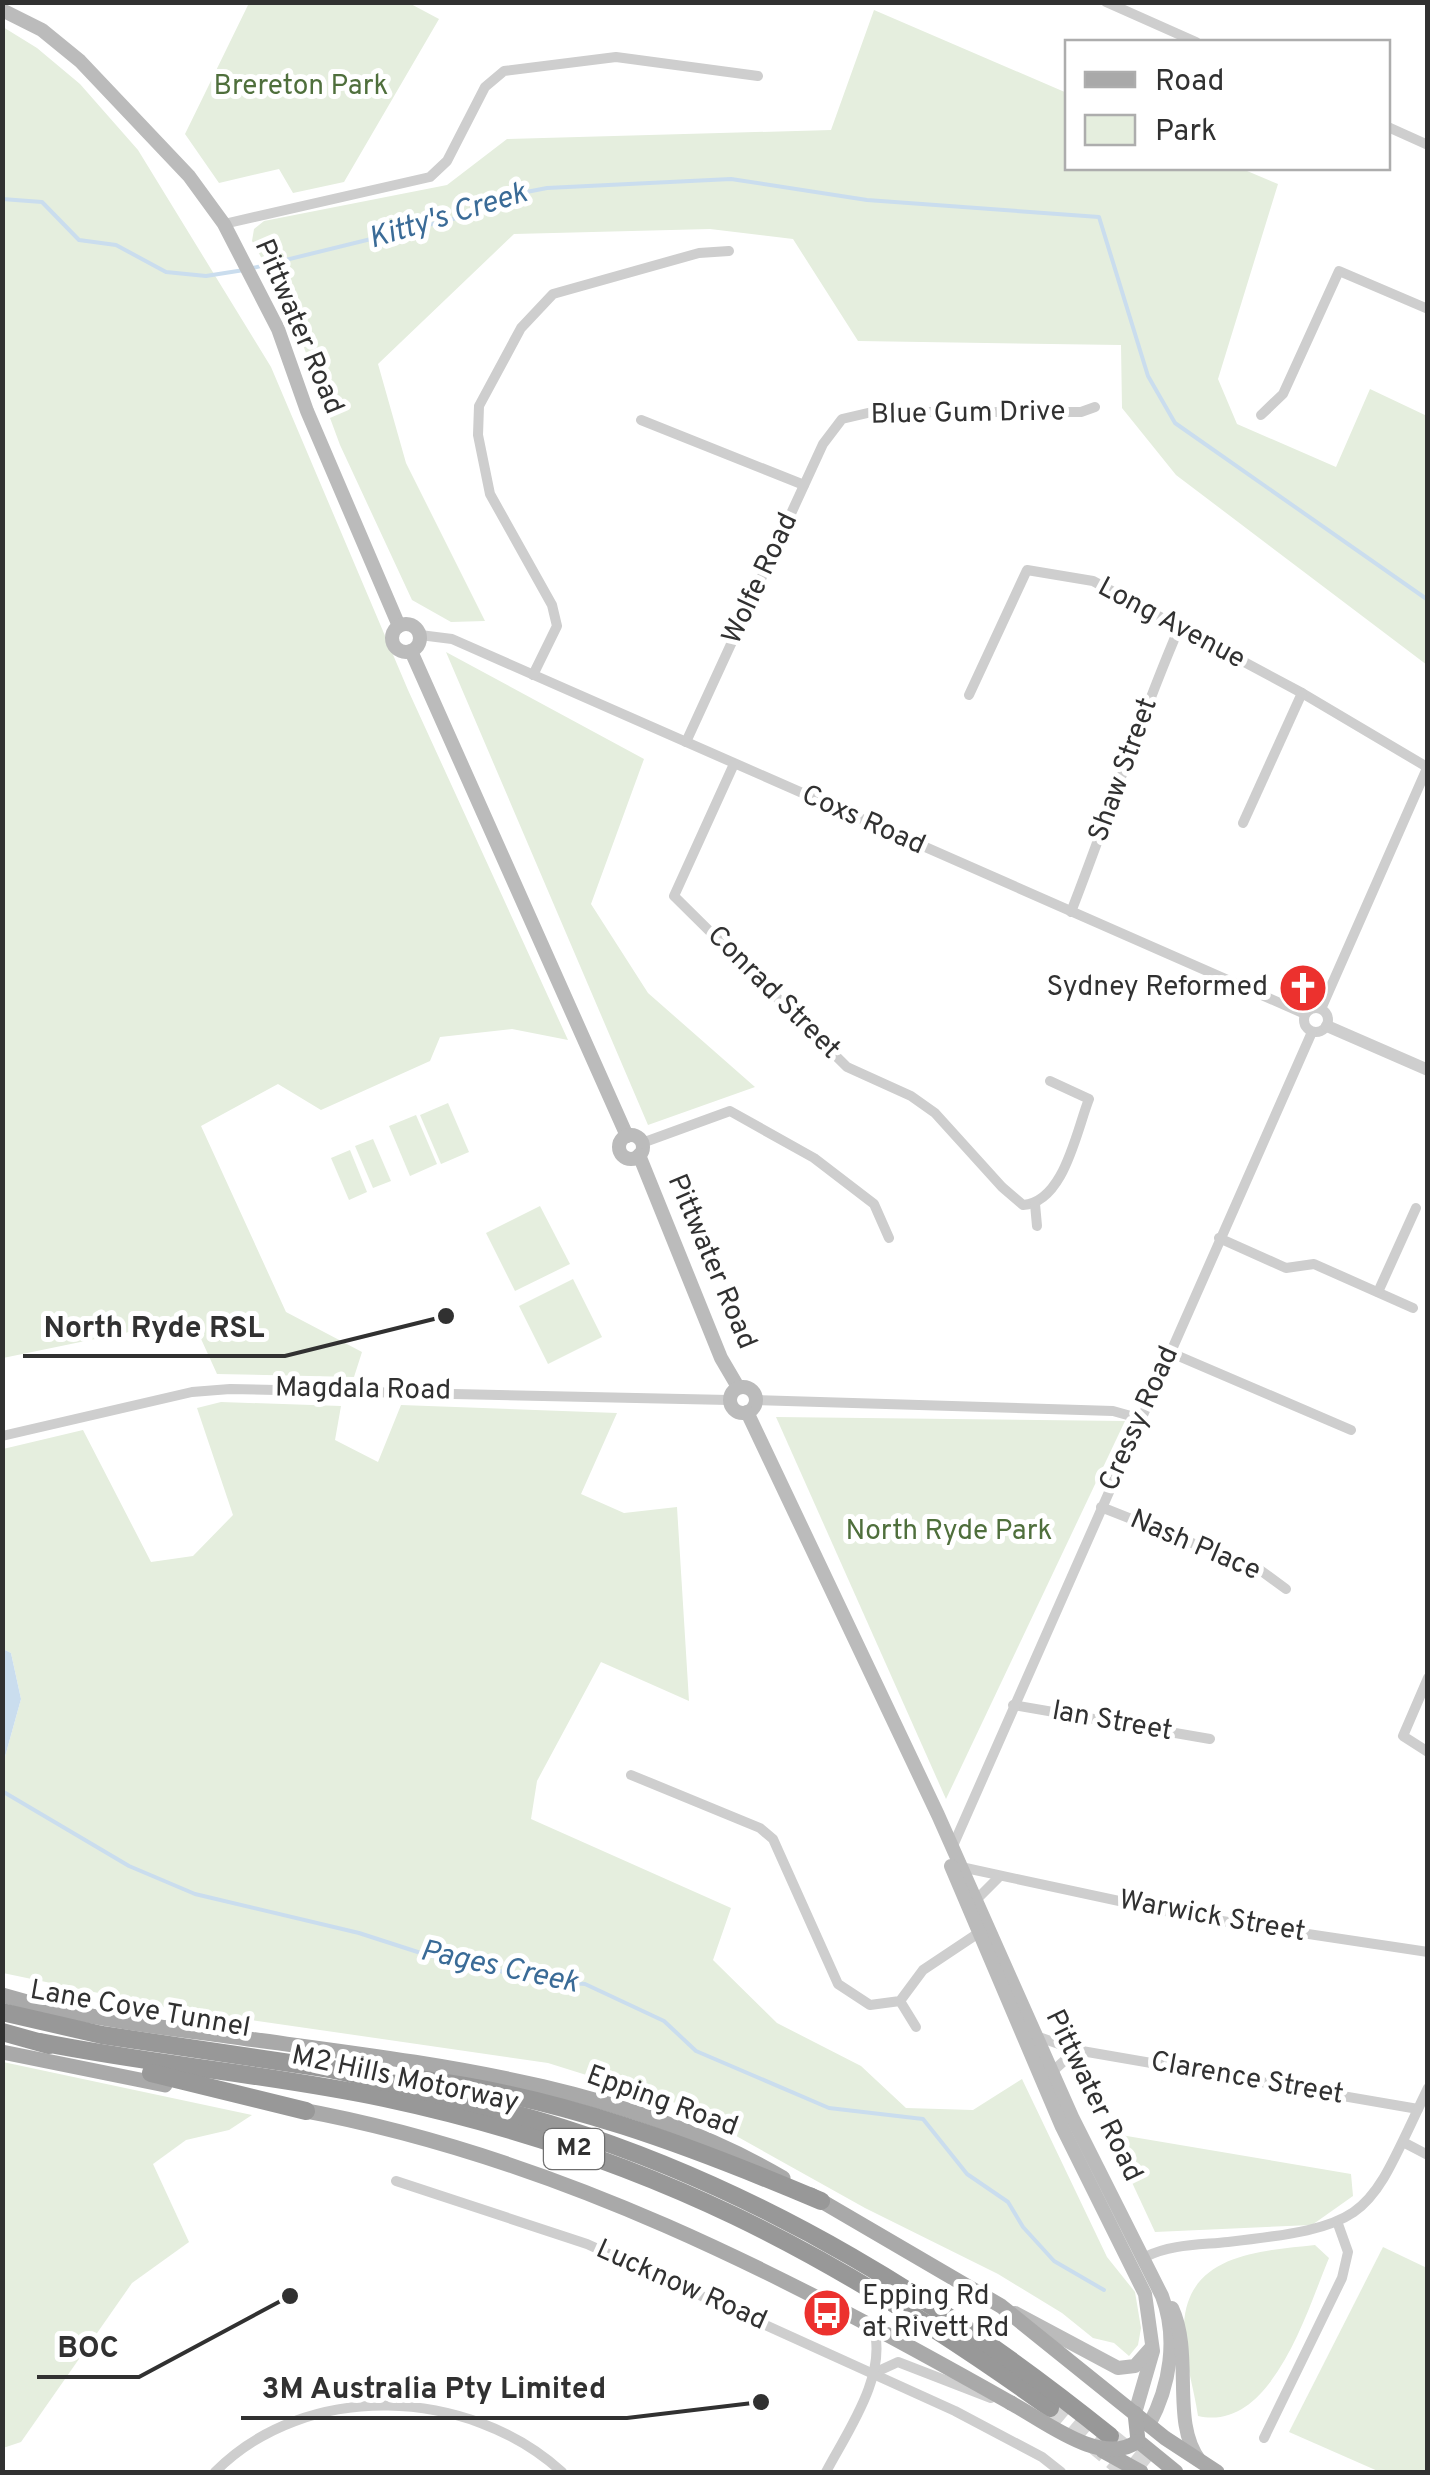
<svg xmlns="http://www.w3.org/2000/svg" width="1430" height="2475" font-family="Overpass,sans-serif">
<style>
.green{fill:#e5eede}
.water{fill:#caddee}
.lines{fill:none;stroke-linecap:round;stroke-linejoin:round}
.stream{stroke:#caddee;stroke-width:4}
.motorway-tunnel{stroke:#d6d6d6;stroke-width:18;stroke-dasharray:18 9;stroke-linecap:butt}
.minor{stroke:#cecece;stroke-width:10}
.tertiary{stroke:#cecece;stroke-width:12}
.secondary{stroke:#bbb;stroke-width:14}
.primary{stroke:#a9a9a9;stroke-width:15}
.motorway{stroke:#989898;stroke-width:18}
.primary-bridge{stroke:#a9a9a9;stroke-width:15}
.labels{text-anchor:middle;dominant-baseline:central;stroke-width:10;stroke-linejoin:round;paint-order:stroke}
.shield{fill:#fff;stroke:#6f6f6f;stroke-width:2.5}
.shield-label{font-size:25px;font-weight:bold;fill:#313131}
.park-label{font-size:28px;fill:#4f6f3c;stroke:#fff}
.street-label{font-size:28px;fill:#313131;stroke:#fff}
.poi-label{font-size:28px;fill:#313131;stroke:#fff;text-anchor:end}
.water-label{font-size:30px;font-style:italic;fill:#3a6b97;stroke:#fff}
.leader{fill:none;stroke:#313131;stroke-width:4}
.callout-dot{fill:#313131;stroke:#fff;stroke-width:4}
.callout-label{font-size:30px;text-anchor:middle;font-weight:bold;fill:#313131;stroke:#fff;stroke-width:10;stroke-linejoin:round;paint-order:stroke}
</style>
<rect width="100%" height="100%" fill="#fff"/>
<g class="green">
<polygon points="249,3 409,3 439,19 344,182 293,193 279,169 219,183 185,134"/>
<polygon points="874,10 1067,93 1068,168 1240,168 1278,184 1218,379 1237,424 1336,467 1370,389 1427,416 1427,665 1176,475 1122,408 1121,345 858,341 793,239 710,229 514,234 378,364 406,463 485,621 451,622 412,600 340,445 289,307 252,241 254,229 264,221 447,185 507,139 831,130"/>
<polygon points="3,27 37,48 80,84 138,150 271,367 408,690 568,1040 512,1029 440,1037 430,1061 321,1110 278,1084 201,1126 286,1312 362,1352 354,1377 217,1374 192,1319 3,1358"/>
<polygon points="446,652 644,759 591,904 648,993 755,1087 648,1125"/>
<polygon points="448,1103 469,1152 441,1164 420,1115"/>
<polygon points="416,1115 437,1164 410,1176 389,1126"/>
<polygon points="373,1139 391,1181 373,1188 355,1146"/>
<polygon points="350,1150 367,1192 349,1200 331,1158"/>
<polygon points="540,1206 570,1264 515,1291 486,1233"/>
<polygon points="573,1279 602,1337 548,1364 519,1306"/>
<polygon points="221,1402 341,1406 335,1440 378,1462 401,1405 617,1413 581,1494 624,1513 677,1507 689,1701 601,1662 537,1781 531,1819 731,1908 713,1960 777,2023 861,2066 906,2108 973,2110 1022,2079 1107,2257 1135,2292 1141,2328 1138,2345 1129,2356 1114,2343 1093,2338 1062,2313 998,2274 865,2208 679,2104 548,2063 175,2009 3,1973 3,1764 21,1699 11,1653 3,1649 3,1449 83,1430 151,1562 193,1556 233,1515 197,1408"/>
<polygon points="776,1417 1125,1421 946,1799"/>
<polygon points="3,2062 252,2115 229,2130 186,2140 153,2164 189,2242 132,2283 21,2442 3,2448"/>
<polygon points="1109,2133 1351,2174 1353,2196 1312,2225 1155,2232"/>
<path d="M 1315,2245 L 1329,2258 C 1307,2310 1272,2433 1198,2416 C 1194,2387 1182,2352 1184,2324 C 1188,2253 1262,2251 1315,2245 Z"/>
<polygon points="1383,2247 1427,2268 1427,2472 1380,2472 1289,2432"/>
</g>
<polygon class="water" points="3,1649 11,1653 21,1699 3,1764"/>
<g class="lines">
<g class="stream">
<polyline points="2,199 42,202 79,240 116,245 166,272 206,276 244,270"/>
<polyline points="253,268 489,210 516,194 547,188 731,179 867,200 1099,217 1148,376 1175,423 1428,600"/>
<polyline points="2,1791 129,1866 195,1894 359,1933 427,1955 544,1981 585,1984 664,2021 696,2051 829,2108 923,2119 967,2174 1008,2202 1023,2227 1054,2261 1104,2290"/>
</g>
<g class="motorway-tunnel">
<polyline points="1050,2408 1126,2472"/>
<polyline points="1112,2438 1154,2472"/>
</g>
<g class="minor">
<polyline points="1106,2 1196,42"/>
<polyline points="1388,127 1428,145"/>
<polyline points="224,224 430,177 447,161 485,87 504,71 616,57 758,76"/>
<polyline points="1261,415 1283,394 1339,271 1428,309"/>
<polyline points="641,420 804,485"/>
<polyline points="420,635 452,639 1305,1014"/>
<polyline points="533,675 557,626 552,605 490,494 478,435 479,406 521,328 553,294 699,253 729,251"/>
<polyline points="969,695 1027,570 1093,581 1302,693 1427,767"/>
<polyline points="686,742 823,444 842,419 872,412 1081,412 1095,407"/>
<path d="M 734,764 L 674,896 L 847,1067 L 911,1096 L 935,1113 L 1002,1187 L 1023,1205 C 1064,1202 1076,1132 1089,1099 L 1050,1081"/>
<polyline points="1243,823 1302,693"/>
<path d="M 1071,912 C 1108,817 1139,721 1179,628"/>
<circle cx="1316" cy="1020" r="12"/>
<polyline points="1321,1009 1428,766"/>
<polyline points="642,1143 730,1111 814,1158 874,1204 889,1238"/>
<polyline points="1035,1204 1037,1226"/>
<polyline points="1219,1238 1286,1268 1314,1264 1413,1308"/>
<polyline points="1378,1292 1416,1208"/>
<polyline points="1169,1352 1351,1430"/>
<polyline points="756,1400 1113,1411 1138,1418"/>
<polyline points="2,1436 192,1392 230,1389 729,1400"/>
<polyline points="1101,1507 1260,1570 1286,1589"/>
<polyline points="1428,1678 1403,1736 1428,1752"/>
<polyline points="1013,1705 1210,1739"/>
<polyline points="631,1775 760,1828 773,1839 838,1984 870,2005 900,2001 923,1970 977,1934"/>
<polyline points="952,1848 1312,1032"/>
<polyline points="961,1867 1189,1916 1428,1952"/>
<polyline points="975,1901 998,1878"/>
<polyline points="900,2001 916,2027"/>
<polyline points="1036,2036 1076,2050 1418,2109"/>
<polyline points="1052,2072 1076,2050"/>
<polyline points="1403,2142 1428,2155"/>
<polyline points="396,2181 587,2244 955,2411 1042,2457 1061,2472"/>
<path d="M 1145,2257 C 1171,2244 1200,2245 1228,2242 C 1376,2225 1366,2217 1428,2088"/>
<polyline points="874,2373 898,2362 991,2398"/>
<polyline points="1264,2438 1342,2278 1348,2252 1338,2224"/>
<path d="M 215,2472 C 306,2380 469,2387 562,2472"/>
<path d="M 826,2472 C 847,2432 889,2374 873,2326"/>
</g>
<polyline class="tertiary" points="1327,1026 1428,1070"/>
<g class="secondary">
<polyline points="2,10 42,30 80,61 189,176 224,224 278,329 307,411 399,626"/>
<circle cx="406" cy="638" r="14"/>
<polyline points="411,651 627,1136"/>
<circle cx="631" cy="1147" r="12"/>
<polyline points="639,1155 721,1358 738,1387"/>
<circle cx="743" cy="1400" r="13"/>
<path d="M 747,1412 L 938,1815 L 1073,2119 L 1162,2296 C 1178,2338 1170,2386 1149,2425"/>
<polyline points="951,1866 1062,2127 1145,2294 1153,2351 1135,2413"/>
<path d="M 1172,2308 C 1194,2355 1170,2423 1200,2461"/>
<polyline points="1015,2313 1118,2368 1135,2366 1151,2348"/>
</g>
<g class="primary">
<path d="M 2,1995 C 75,2017 151,2026 227,2036 C 414,2062 616,2080 783,2178"/>
<polyline points="2,2052 165,2085"/>
<path d="M 296,2109 C 556,2156 784,2275 1011,2403"/>
<polyline points="811,2195 1001,2306 1165,2438 1217,2472"/>
<polyline points="1135,2413 1138,2441 1176,2472"/>
<polyline points="1103,2451 1141,2472"/>
</g>
<g class="motorway">
<polyline points="2,2012 102,2035 337,2070"/>
<polyline points="2,2032 49,2045"/>
<path d="M 40,2042 C 154,2065 270,2074 384,2098 C 647,2154 834,2253 1050,2408"/>
<path d="M 327,2068 C 406,2087 486,2104 563,2128 C 767,2193 945,2303 1110,2436"/>
<polyline points="151,2073 306,2111"/>
<path d="M 417,2079 C 559,2096 691,2146 821,2201"/>
</g>
<path class="primary-bridge" d="M 1011,2403 C 1045,2421 1102,2468 1138,2441"/>
</g>
<defs>
<g id="church-disc" transform="scale(2.5)"><circle r="9.5" fill="#ec312e" stroke="#fff"/><path d="M-1.2-6h2.4v3.5h3.3v2.4h-3.3V6h-2.4V-.1h-3.3v-2.4h3.3Z" fill="#fff"/></g>
<g id="bus-disc" transform="scale(2.5)"><circle r="9.5" fill="#ec312e" stroke="#fff"/><path d="M-5-6H5V4H4V6H2V4H-2V6H-4V4H-5ZM-3.5-4V0h7V-4ZM-3.5 1.2v1.5H-2V1.2ZM2 1.2v1.5H3.5V1.2Z" fill="#fff"/></g>
</defs>
<g fill-rule="evenodd">
<use href="#church-disc" x="1303" y="988"/>
<use href="#bus-disc" x="827" y="2313"/>
</g>
<g class="labels">
<rect class="shield" x="544" y="2129" width="60" height="40" rx="8"/>
<g class="shield-label">
<text x="574" y="2149">M2</text>
</g>
<g class="park-label">
<text x="301" y="87">Brereton Park</text>
<text x="949" y="1532">North Ryde Park</text>
</g>
<g class="street-label">
<text transform="translate(298 327) rotate(67)">Pittwater Road</text>
<text transform="translate(968 414) rotate(-1)">Blue Gum Drive</text>
<text transform="translate(761 579) rotate(-65)">Wolfe Road</text>
<text transform="translate(1171 624) rotate(28)">Long Avenue</text>
<text transform="translate(1124 770) rotate(-70)">Shaw Street</text>
<text transform="translate(863 821) rotate(24)">Coxs Road</text>
<text transform="translate(773 993) rotate(45)">Conrad Street</text>
<text transform="translate(711 1262) rotate(67)">Pittwater Road</text>
<text transform="translate(363 1390) rotate(1)">Magdala Road</text>
<text transform="translate(1140 1419) rotate(-66)">Cressy Road</text>
<text transform="translate(1195 1546) rotate(23)">Nash Place</text>
<text transform="translate(1112 1722) rotate(10)">Ian Street</text>
<text transform="translate(1212 1917) rotate(10)">Warwick Street</text>
<text transform="translate(140 2010) rotate(10)">Lane Cove Tunnel</text>
<text transform="translate(1247 2079) rotate(10)">Clarence Street</text>
<text transform="translate(405 2080) rotate(12)">M2 Hills Motorway</text>
<text transform="translate(1093 2096) rotate(64)">Pittwater Road</text>
<text transform="translate(662 2102) rotate(20)">Epping Road</text>
<text transform="translate(681 2286) rotate(24)">Lucknow Road</text>
</g>
<g class="poi-label">
<text x="1268" y="988">Sydney Reformed</text>
<text x="862" y="2297" text-anchor="start">Epping Rd<tspan x="862" dy="32">at Rivett Rd</tspan></text>
</g>
<g class="water-label">
<text transform="translate(448 217) rotate(-17)">Kitty's Creek</text>
<text transform="translate(499 1968) rotate(12)">Pages Creek</text>
</g>
</g>
<path class="leader" d="M446 1316L285 1356H23M290 2296L139 2377H37M761 2402L627 2418H241"/>
<g class="callout-dot">
<circle cx="446" cy="1316" r="10"/>
<circle cx="290" cy="2296" r="10"/>
<circle cx="761" cy="2402" r="10"/>
</g>
<g class="callout-label">
<text x="154" y="1337">North Ryde RSL</text>
<text x="88" y="2357">BOC</text>
<text x="434" y="2398">3M Australia Pty Limited</text>
</g>
<rect width="1430" height="2475" fill="none" stroke="#313131" stroke-width="10"/>
<rect x="1065" y="40" width="325" height="130" fill="#ffffff" stroke="#adadad" stroke-width="2.5"/>
<rect x="1085" y="72" width="50" height="15" fill="#a9a9a9" stroke="#adadad" stroke-width="2.5"/>
<text x="1155" y="90" font-size="30" fill="#313131">Road</text>
<rect x="1085" y="115" width="50" height="30" fill="#e5eede" stroke="#adadad" stroke-width="2.5"/>
<text x="1155" y="140" font-size="30" fill="#313131">Park</text>
</svg>
